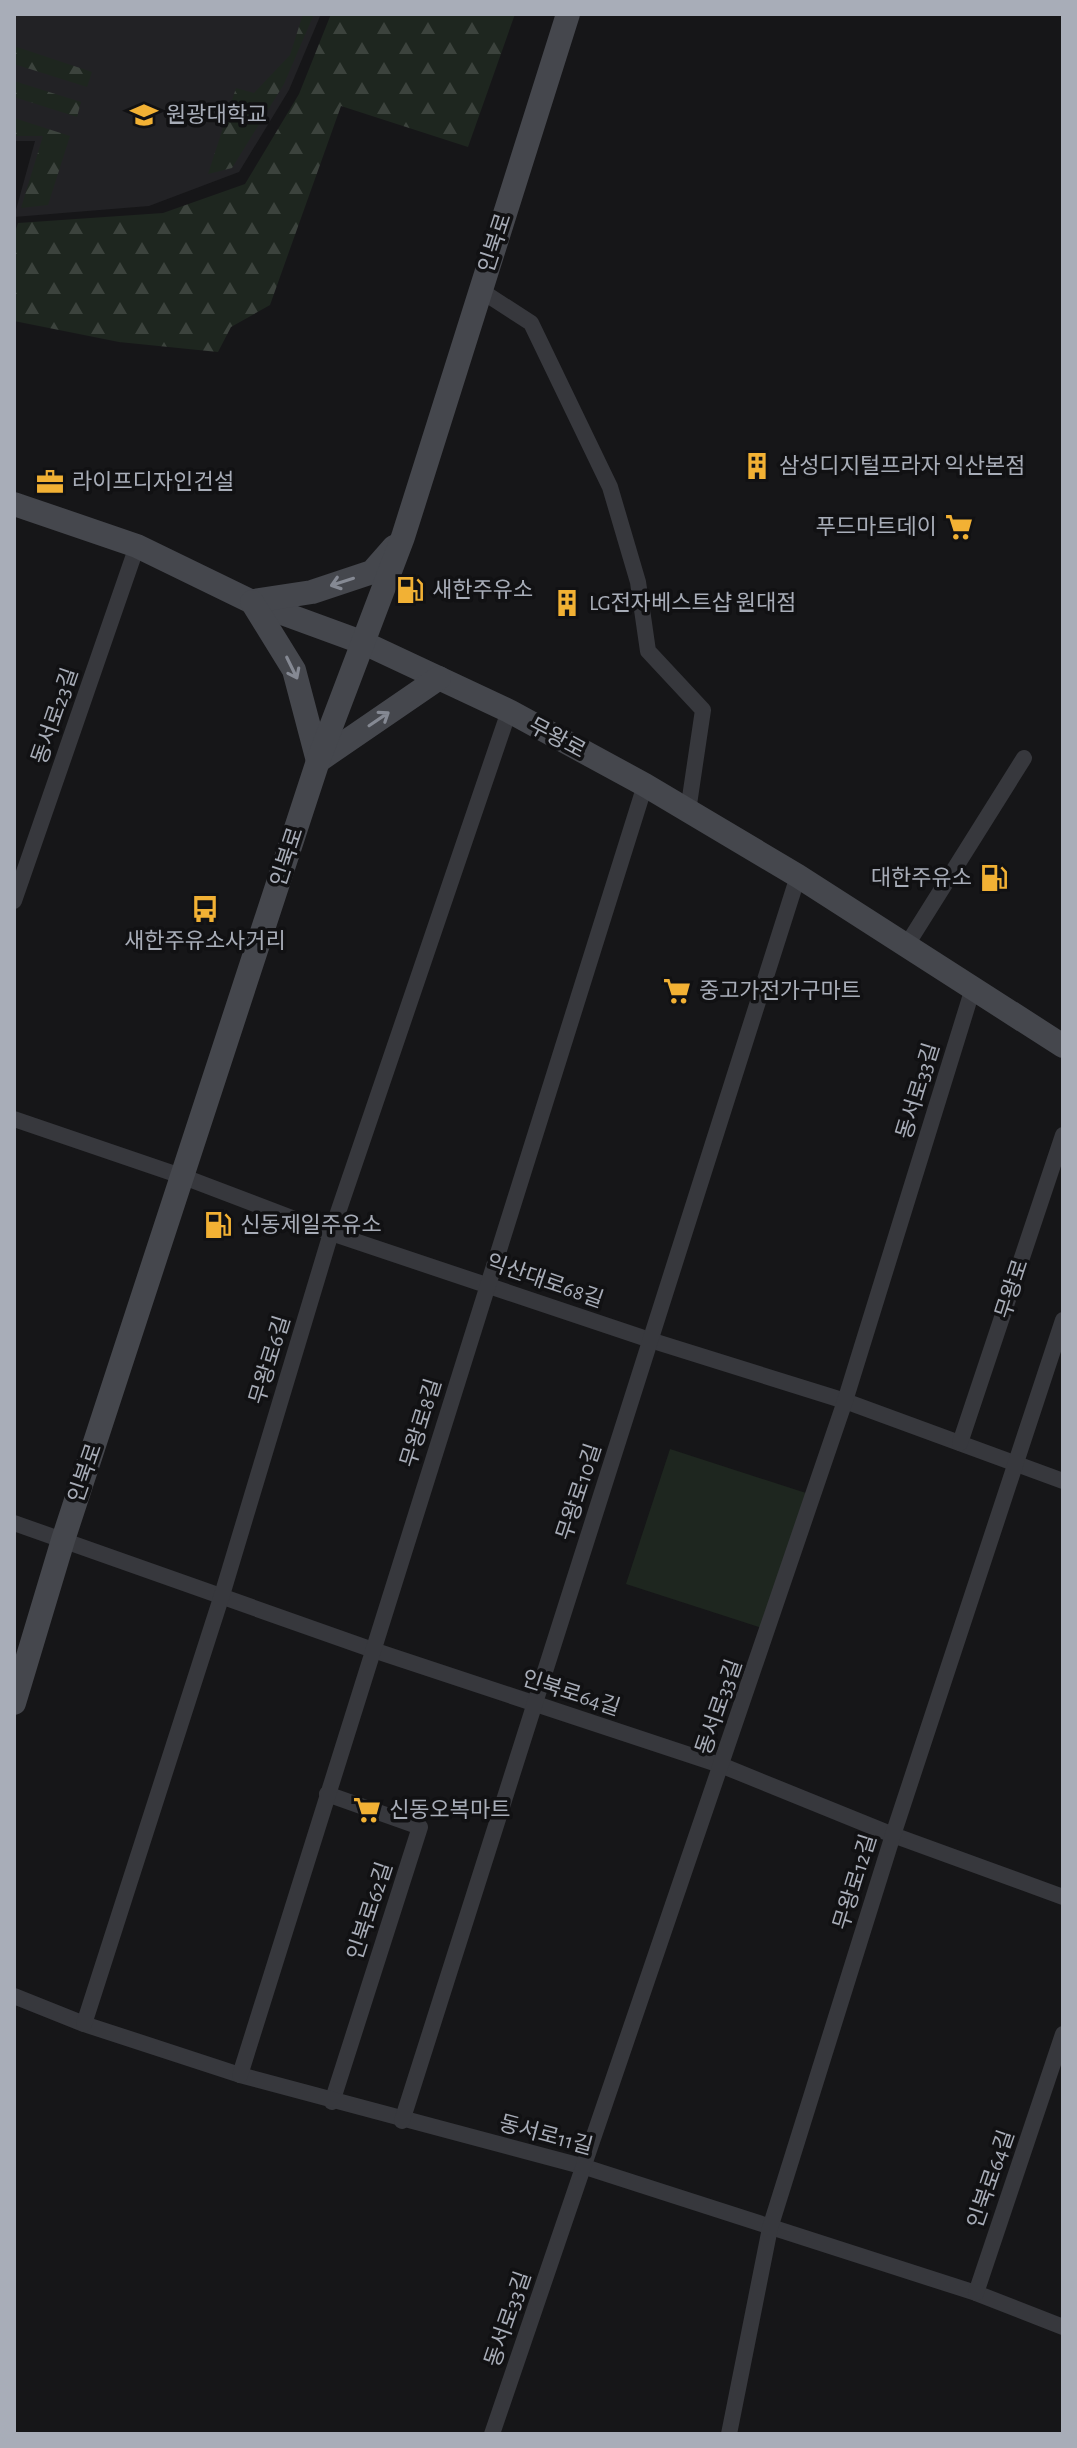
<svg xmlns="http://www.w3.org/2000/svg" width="1077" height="2448" font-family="'Alegreya Sans','Noto Sans KR',sans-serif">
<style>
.built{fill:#222225}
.forest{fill:url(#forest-firs)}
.park{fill:#1e261f}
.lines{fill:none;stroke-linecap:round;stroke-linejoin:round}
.street{stroke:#37383d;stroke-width:16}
.secondary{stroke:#45474d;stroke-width:24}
.oneway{stroke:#858993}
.labels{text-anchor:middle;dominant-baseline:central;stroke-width:7;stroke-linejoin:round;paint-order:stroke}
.poi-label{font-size:22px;fill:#a8adb8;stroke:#111113;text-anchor:start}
.street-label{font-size:22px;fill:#a8adb8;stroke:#111113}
</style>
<defs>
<pattern id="forest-firs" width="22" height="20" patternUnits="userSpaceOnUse" patternTransform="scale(2)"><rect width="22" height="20" fill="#1e261f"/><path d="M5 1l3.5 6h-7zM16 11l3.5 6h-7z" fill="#3c433d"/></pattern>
</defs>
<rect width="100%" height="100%" fill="#161618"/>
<polygon class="built" points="14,14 321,14 289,90 239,172 149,206 14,217 35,141 14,141"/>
<g class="forest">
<polygon points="303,14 314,14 284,84 232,168 208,174 236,88 254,93 290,55"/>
<polygon points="331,14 515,14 468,147 341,106 270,305 231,327 218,352 119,342 14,321 14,235 18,223 163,213 245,184 299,94"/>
<polygon points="14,46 92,72 87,87 14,64"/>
<polygon points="14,81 81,102 77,117 14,97"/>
<polygon points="14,118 70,136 48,205 21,208 43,136 14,136"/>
</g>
<polygon class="park" points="670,1449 806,1493 762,1628 626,1584"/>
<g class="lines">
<g class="street">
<polyline points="480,290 531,323 610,487 638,582 648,651 703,710 688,811"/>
<polyline points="14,901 137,546"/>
<polyline points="908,943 1024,758"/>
<polyline points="14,1119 184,1177 331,1233 650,1340 845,1401 1063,1481"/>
<polyline points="960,1443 1063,1135"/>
<polyline points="14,1523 373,1650 723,1766 893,1835 1063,1897"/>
<polyline points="327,1794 420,1827 332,2102"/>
<polyline points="14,1996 84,2024 240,2075 585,2167 976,2293 1063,2327"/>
<polyline points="84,2024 222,1595 331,1233 509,711"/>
<polyline points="240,2075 645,785"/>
<polyline points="402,2121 798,876"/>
<polyline points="976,2293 1063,2034"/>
<polyline points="492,2434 845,1401 973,988"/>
<polyline points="729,2434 770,2228 893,1835 1063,1320"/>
</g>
<g class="secondary">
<polyline points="14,504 137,546 252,602 364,643 509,711 645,785 798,876 1063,1046"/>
<polyline points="254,601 312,592 372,572 394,547"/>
<polyline points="252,602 294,670 318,761"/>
<polyline points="318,761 439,678"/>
<polyline points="14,1703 63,1540 318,761 403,537 568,14"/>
</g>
</g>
<defs><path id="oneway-shaft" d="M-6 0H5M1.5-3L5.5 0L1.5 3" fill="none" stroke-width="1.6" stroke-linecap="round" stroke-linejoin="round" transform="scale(2)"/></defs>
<g class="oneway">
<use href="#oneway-shaft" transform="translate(342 582) rotate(162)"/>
<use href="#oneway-shaft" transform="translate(292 668) rotate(64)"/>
<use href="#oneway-shaft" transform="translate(379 719) rotate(-34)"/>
</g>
<defs>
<g id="university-bare" transform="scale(2.16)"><path d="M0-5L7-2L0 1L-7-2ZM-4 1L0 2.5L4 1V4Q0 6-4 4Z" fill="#f2b134" stroke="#111113" stroke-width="2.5" paint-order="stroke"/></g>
<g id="building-bare" transform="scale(2.16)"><path d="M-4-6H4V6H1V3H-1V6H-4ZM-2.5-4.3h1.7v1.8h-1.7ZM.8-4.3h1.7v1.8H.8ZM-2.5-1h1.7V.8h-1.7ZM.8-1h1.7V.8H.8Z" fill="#f2b134" stroke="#111113" stroke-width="2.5" paint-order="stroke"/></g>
<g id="office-bare" transform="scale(2.16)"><path d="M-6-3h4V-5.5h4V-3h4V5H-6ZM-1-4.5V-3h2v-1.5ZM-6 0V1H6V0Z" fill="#f2b134" stroke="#111113" stroke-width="2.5" paint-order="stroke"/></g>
<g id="supermarket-bare" transform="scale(2.16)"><path d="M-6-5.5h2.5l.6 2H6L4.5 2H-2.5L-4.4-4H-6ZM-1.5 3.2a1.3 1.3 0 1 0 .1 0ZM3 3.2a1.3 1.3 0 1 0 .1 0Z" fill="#f2b134" stroke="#111113" stroke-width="2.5" paint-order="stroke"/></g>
<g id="fuel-bare" transform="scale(2.16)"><path d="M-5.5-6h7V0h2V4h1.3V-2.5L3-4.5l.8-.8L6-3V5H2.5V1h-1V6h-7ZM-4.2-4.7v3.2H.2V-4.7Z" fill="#f2b134" stroke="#111113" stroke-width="2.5" paint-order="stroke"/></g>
<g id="bus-bare" transform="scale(2.16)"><path d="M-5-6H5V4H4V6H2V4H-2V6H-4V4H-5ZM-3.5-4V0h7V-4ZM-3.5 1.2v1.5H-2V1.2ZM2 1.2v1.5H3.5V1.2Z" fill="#f2b134" stroke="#111113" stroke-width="2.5" paint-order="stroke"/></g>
</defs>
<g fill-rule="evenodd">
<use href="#university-bare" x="144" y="115"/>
<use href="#building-bare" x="757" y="466"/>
<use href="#office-bare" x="50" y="482"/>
<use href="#supermarket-bare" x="959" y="527"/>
<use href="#fuel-bare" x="410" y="590"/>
<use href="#building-bare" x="567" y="603"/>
<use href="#fuel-bare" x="994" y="878"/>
<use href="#bus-bare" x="205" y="909"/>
<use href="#supermarket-bare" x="677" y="991"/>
<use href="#fuel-bare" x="218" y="1225"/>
<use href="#supermarket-bare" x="367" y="1810"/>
</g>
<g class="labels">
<g class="poi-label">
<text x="166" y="115">원광대학교</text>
<text x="779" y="466">삼성디지털프라자 익산본점</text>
<text x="72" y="482">라이프디자인건설</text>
<text x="937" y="527" text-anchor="end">푸드마트데이</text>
<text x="432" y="590">새한주유소</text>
<text x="589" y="603">LG전자베스트샵 원대점</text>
<text x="972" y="878" text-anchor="end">대한주유소</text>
<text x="205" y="941" text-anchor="middle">새한주유소사거리</text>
<text x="699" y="991">중고가전가구마트</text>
<text x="240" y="1225">신동제일주유소</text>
<text x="389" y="1810">신동오복마트</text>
</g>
<g class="street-label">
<text transform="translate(495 243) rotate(-72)">인북로</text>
<text transform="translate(55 716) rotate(-71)">동서로23길</text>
<text transform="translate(557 738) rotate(28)">무왕로</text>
<text transform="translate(287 857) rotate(-72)">인북로</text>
<text transform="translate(918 1091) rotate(-73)">동서로33길</text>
<text transform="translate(545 1281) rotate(19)">익산대로68길</text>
<text transform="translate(1012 1289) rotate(-72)">무왕로</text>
<text transform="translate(270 1360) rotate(-73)">무왕로6길</text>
<text transform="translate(421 1423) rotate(-73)">무왕로8길</text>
<text transform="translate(85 1473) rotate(-71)">인북로</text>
<text transform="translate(579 1492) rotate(-72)">무왕로10길</text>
<text transform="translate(571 1693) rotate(18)">인북로64길</text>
<text transform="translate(719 1707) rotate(-71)">동서로33길</text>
<text transform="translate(855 1882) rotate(-73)">무왕로12길</text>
<text transform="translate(370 1911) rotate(-72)">인북로62길</text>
<text transform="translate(546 2135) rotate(15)">동서로11길</text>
<text transform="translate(991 2179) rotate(-71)">인북로64길</text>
<text transform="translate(508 2319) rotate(-71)">동서로33길</text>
</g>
</g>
<rect width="1077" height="2448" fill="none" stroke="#a8adb8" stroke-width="32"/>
</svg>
